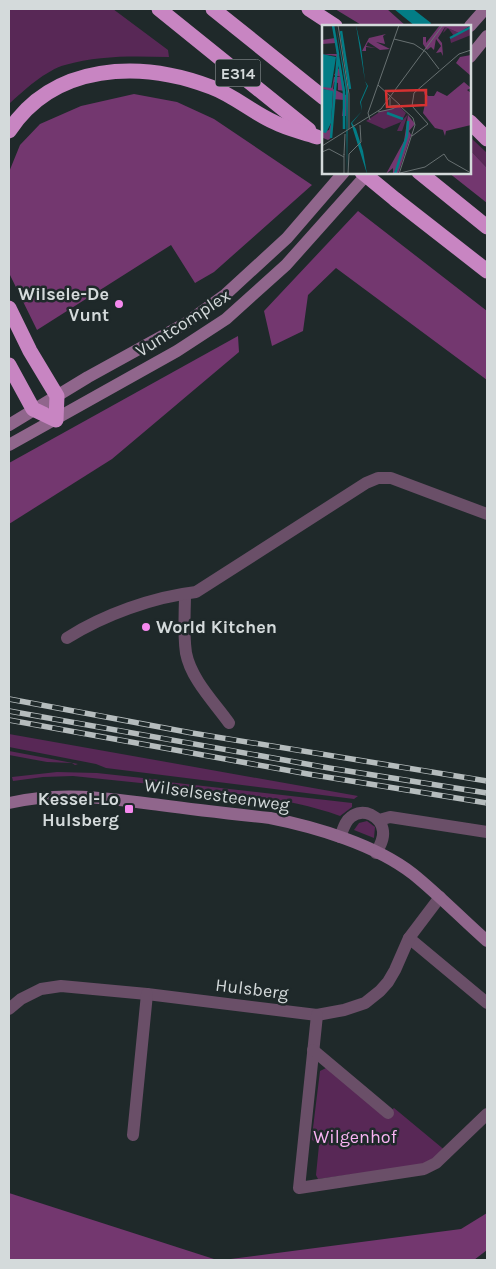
<svg xmlns="http://www.w3.org/2000/svg" width="496" height="1269" font-family="Karla,sans-serif">
<style>
.green{fill:#582856}
.forest{fill:#73376f}
.water{fill:#037d86}
.lines{fill:none;stroke-linecap:round;stroke-linejoin:round}
.street{stroke:#6a4f68;stroke-width:12}
.secondary{stroke:#90668c;stroke-width:12}
.highway{stroke:#c885c2;stroke-width:15}
.rail-casing{stroke:#b5bcbd;stroke-width:5.5}
.rail{stroke:#1f292a;stroke-width:4;stroke-dasharray:11;stroke-linecap:butt}
.highway-bridge{stroke:#c885c2;stroke-width:15}
.poi-dot{fill:#f589ee;stroke:#1f292a;stroke-width:2}
.labels{text-anchor:middle;dominant-baseline:central;stroke-width:5;stroke-linejoin:round;paint-order:stroke}
.shield{fill:#1f292a;stroke:#9ea5a6;stroke-width:1}
.shield-label{font-size:16px;font-weight:bold;fill:#d4dadb}
.poi-label{font-size:18px;font-weight:bold;fill:#d4dadb;stroke:#1f292a;text-anchor:end}
.street-label{font-size:18px;fill:#d4dadb;stroke:#1f292a}
.park-label{font-size:18px;fill:#fab4f4;stroke:#1f292a}
.inset-river{fill:none;stroke:#037d86;stroke-width:2.5}
.inset-road{fill:none;stroke:#677071;stroke-width:1}
.view{fill:#d63131;fill-opacity:0.15;stroke:#d63131;stroke-width:2.5}
.inset-edge{fill:none;stroke:#d4dadb;stroke-width:2.5}
</style>
<rect width="100%" height="100%" fill="#1f292a"/>
<g class="green">
<path d="M 9,9 L 113,9 L 168,50 L 169,57 C 134,56 99,55 65,65 C 46,70 23,91 9,104 Z"/>
<polygon points="470,137 487,153 487,168 470,150"/>
<polygon points="9,734 358,796 354,799 106,768 96,764 9,747"/>
<polygon points="9,751 78,764 75,765 72,763 47,762 9,755"/>
<polygon points="57,772 97,773 161,780 160,785 73,776 43,777 13,781 12,777"/>
<path d="M 168,782 L 352,803 L 352,807 L 340,816 C 284,796 225,793 167,786 Z"/>
<polygon points="367,821 375,827 374,838 354,830 359,823"/>
<polygon points="326,1068 388,1113 394,1108 447,1152 436,1163 318,1179 316,1175 319,1145 312,1140 312,1136 320,1071"/>
</g>
<g class="forest">
<polygon points="335,9 387,9 406,26 363,26"/>
<polygon points="134,94 177,102 214,119 312,185 214,272 195,283 171,245 37,330 9,273 9,172 20,145 40,124 81,106"/>
<polygon points="470,150 487,168 487,203 449,173 470,172"/>
<polygon points="358,211 487,311 487,380 336,268 308,295 303,331 272,346 264,311"/>
<polygon points="238,336 239,352 112,459 9,524 9,463"/>
<polygon points="9,1193 217,1260 9,1260"/>
<polygon points="487,1213 487,1250 474,1260 223,1260 461,1229"/>
</g>
<polygon class="water" points="394,9 413,9 431,23 429,26 415,26"/>
<g class="lines">
<g class="street">
<path d="M 185,594 C 185,613 183,633 186,653 C 191,679 214,702 229,723"/>
<path d="M 67,638 C 103,615 153,597 196,592 L 366,483 L 378,478 L 391,478 L 487,514"/>
<polyline points="379,820 390,817 487,832"/>
<path d="M 340,837 C 343,830 345,821 351,817 C 363,807 381,816 383,831 C 384,839 380,846 376,853"/>
<polyline points="409,938 487,1003"/>
<polyline points="9,1009 21,999 41,989 61,986 147,994 317,1015 344,1010 365,1003 380,991 388,982 395,970 409,938 440,897"/>
<polyline points="317,1015 299,1188 424,1169 436,1163 487,1114"/>
<polyline points="313,1050 388,1113"/>
<polyline points="133,1135 147,994"/>
</g>
<g class="secondary">
<polyline points="470,26 485,9"/>
<polyline points="470,57 487,36"/>
<polyline points="9,425 88,377 186,323 226,294 287,238 344,172"/>
<polyline points="9,445 177,351 226,319 286,265 369,172"/>
<path d="M 9,803 C 62,791 107,798 160,805 C 197,810 233,814 270,818 C 316,827 376,845 413,874 C 439,895 462,919 487,941"/>
</g>
<g class="highway">
<polyline points="159,9 309,130"/>
<polyline points="213,9 324,98"/>
<polyline points="309,9 335,26"/>
<polyline points="470,122 487,139"/>
<path d="M 9,131 C 54,63 140,60 211,87 C 233,95 252,112 274,122 C 287,129 303,132 317,137"/>
<polyline points="419,172 487,227"/>
<polyline points="396,200 487,271"/>
<polyline points="9,308 30,351 57,396 56,420 33,409 9,365"/>
</g>
<g class="rail-casing">
<g id="rail">
<polyline points="9,699 192,733 487,781"/>
<polyline points="9,711 329,768 487,793"/>
<polyline points="9,720 308,774 487,803"/>
</g>
</g>
<use href="#rail" class="rail"/>
<polyline class="highway-bridge" points="362,172 396,200"/>
</g>
<g class="poi-dot">
<circle cx="119" cy="304" r="5"/>
<circle cx="146" cy="627" r="5"/>
<rect x="124" y="804" width="10" height="10" rx="2.5"/>
</g>
<g class="labels">
<rect class="shield" x="215.5" y="59.5" width="45" height="27" rx="4"/>
<g class="shield-label">
<text x="238" y="73">E314</text>
</g>
<g class="poi-label">
<text x="109" y="294">Wilsele-De<tspan x="109" dy="21">Vunt</tspan></text>
<text x="156" y="627" text-anchor="start">World Kitchen</text>
<text x="119" y="799">Kessel-Lo<tspan x="119" dy="21">Hulsberg</tspan></text>
</g>
<g class="street-label">
<text transform="translate(183 323) rotate(-33)">Vuntcomplex</text>
<text transform="translate(217 795) rotate(8)">Wilselsesteenweg</text>
<text transform="translate(252 989) rotate(7)">Hulsberg</text>
</g>
<g class="park-label">
<text x="355" y="1137">Wilgenhof</text>
</g>
</g>
<g transform="translate(322 25)">
<rect width="149" height="149" fill="#1f292a"/>
<path d="M 123,2 L 137,8 L 149,3 L 149,10 L 129,18 L 128,13 L 132,11 L 126,3 L 121,8 ZM 77,81 L 84,88 L 79,97 L 86,89 L 80,106 L 75,106 L 79,97 L 62,104 L 44,96 L 59,86 Z" fill="#582856"/>
<path d="M 11,0 L 23,66 L 16,65 L 16,58 L 12,57 L 11,64 L 24,70 L 24,91 L 20,91 L 22,75 L 11,74 L 9,113 L 6,115 L 1,113 L 0,107 L 7,105 L 9,98 L 11,67 L 1,64 L 0,74 L 0,41 L 3,57 L 10,63 L 12,52 L 19,52 L 12,50 L 17,43 L 14,31 L 0,29 L 15,29 L 14,18 L 0,19 L 0,15 L 13,13 ZM 118,0 L 149,0 L 137,8 L 123,2 L 116,13 L 120,18 L 121,31 L 119,27 L 114,28 L 119,21 L 114,14 L 112,25 L 109,22 L 105,25 L 101,19 L 101,12 L 104,12 L 104,18 ZM 64,9 L 61,11 L 63,19 L 54,17 L 68,24 L 58,25 L 46,17 L 44,21 L 54,23 L 44,22 L 44,26 L 40,26 L 47,13 ZM 149,30 L 149,51 L 134,38 L 138,32 ZM 142,57 L 149,63 L 145,65 L 149,68 L 149,100 L 124,106 L 123,111 L 121,105 L 113,103 L 101,88 L 104,74 L 101,64 L 106,71 L 112,71 L 115,66 L 125,71 ZM 86,90 L 93,99 L 87,106 L 89,110 L 76,149 L 71,149 L 71,143 L 64,149 L 82,116 Z" fill="#73376f"/>
<path d="M 14,0 L 26,67 L 25,149 L 24,66 ZM 34,0 L 39,22 L 43,56 L 46,61 L 39,77 L 40,86 L 30,98 L 34,104 L 41,126 L 45,149 L 29,98 L 40,86 L 38,77 L 45,61 L 43,56 ZM 0,29 L 14,32 L 9,63 L 1,62 ZM 1,64 L 11,66 L 9,98 L 4,108 L 0,107 Z" fill="#037d86"/>
<path class="inset-river" d="M 19,6 L 28,64M 128,13 L 149,2M 16,31 L 22,67 L 22,104M 65,88 L 81,94M 9,113 L 16,29 L 11,0M 73,149 L 85,111 L 86,96"/>
<path class="inset-road" d="M 16,0 L 27,69 L 27,104M 72,14 L 92,19 L 104,27 L 117,44M 56,60 L 78,80M 56,87 L 70,84 L 78,80 L 68,81 L 68,73M 48,95 L 46,88 L 77,0M 90,111 L 106,99 L 90,81 L 92,68 L 137,29 L 149,25M 0,121 L 59,84 L 121,0M 0,127 L 7,124 L 22,132M 22,130 L 23,109M 78,148 L 103,142 L 122,129 L 126,135 L 149,148M 22,149 L 22,129M 26,149 L 27,129 L 39,117 L 38,100M 77,149 L 93,100 L 91,93 L 78,81"/>
<path class="view" d="M 104,65 L 104,80 L 65,82 L 64,66 Z"/>
<rect width="149" height="149" class="inset-edge"/>
</g>
<rect width="496" height="1269" fill="none" stroke="#d4dadb" stroke-width="20"/>
</svg>
